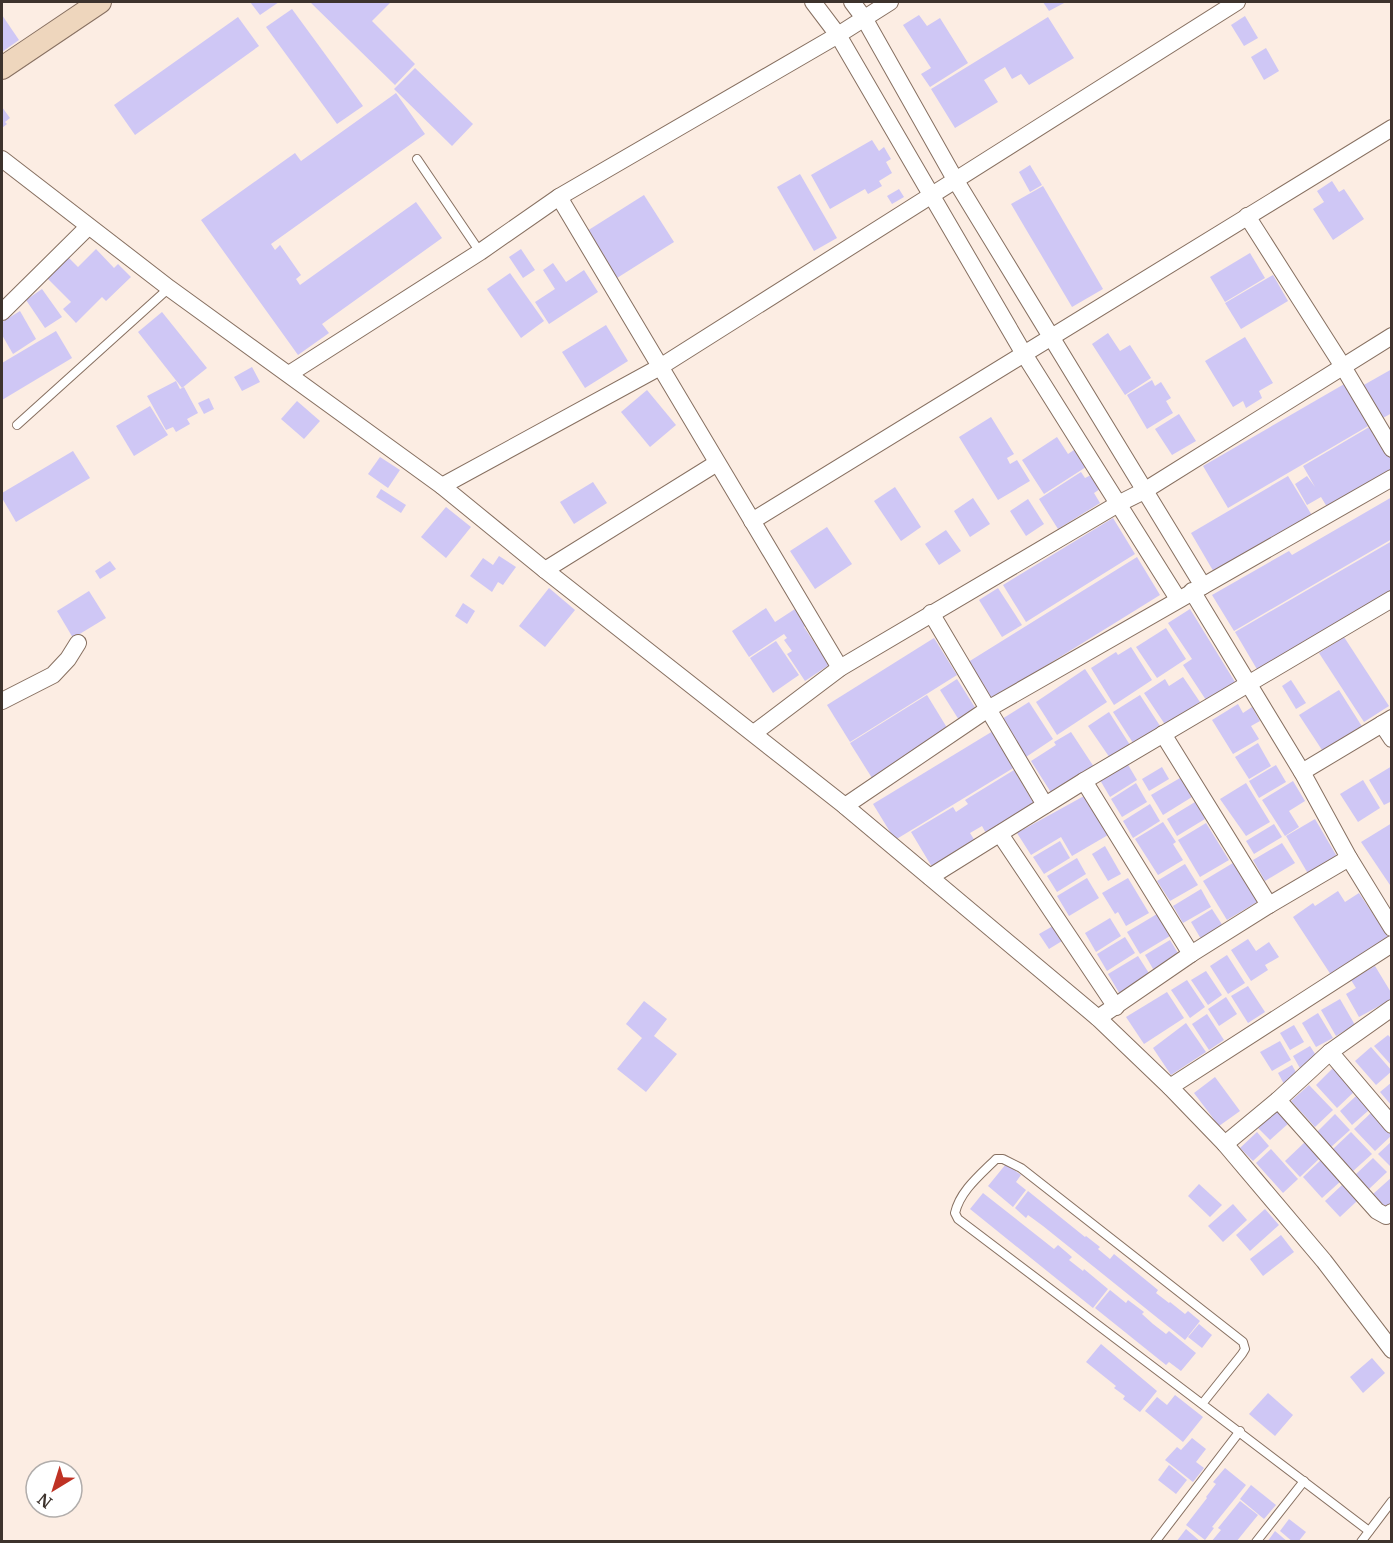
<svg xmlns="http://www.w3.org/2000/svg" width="1393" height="1543" font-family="Merriweather,serif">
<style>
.building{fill:#cfc7f5}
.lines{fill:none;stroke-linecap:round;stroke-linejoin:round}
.lane-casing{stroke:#877061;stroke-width:10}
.street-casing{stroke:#877061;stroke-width:18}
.secondary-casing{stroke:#877061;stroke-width:24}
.lane{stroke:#fff;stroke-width:8}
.street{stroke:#fff;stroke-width:16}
.secondary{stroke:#eed6bd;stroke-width:22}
</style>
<rect width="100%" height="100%" fill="#fcede3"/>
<g class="building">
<polygon points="250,2 279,2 260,15"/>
<polygon points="310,2 391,2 372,21 415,64 395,85"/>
<polygon points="1043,2 1066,2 1049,11"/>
<polygon points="292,9 363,106 337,124 266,27"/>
<polygon points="2,15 19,40 2,52"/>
<polygon points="919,15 927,26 940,18 968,63 930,87 921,74 931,68 903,25"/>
<polygon points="1245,16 1258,38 1244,46 1231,25"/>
<polygon points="238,17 259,46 135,135 114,105"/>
<polygon points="1048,17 1074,58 1029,85 1021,74 1012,79 1005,67 984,80 998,102 955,128 931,89"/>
<polygon points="1266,48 1279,71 1264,80 1251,57"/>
<polygon points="415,68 473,124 452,146 394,89"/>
<polygon points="396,93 425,134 271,244 275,250 280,245 301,275 296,279 300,285 416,202 442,238 322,324 329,333 298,355 201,220 295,153 301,161"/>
<polygon points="2,107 10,118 5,122 7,124 2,128"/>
<polygon points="872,140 879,151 884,147 891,159 886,162 892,173 879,181 882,186 868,194 865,189 830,209 811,175"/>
<polygon points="1030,165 1042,185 1030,192 1019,172"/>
<polygon points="800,174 837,238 814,251 777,187"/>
<polygon points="1332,181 1339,192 1344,189 1364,219 1333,240 1313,209 1324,202 1317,191"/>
<polygon points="1043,186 1103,289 1072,307 1011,204"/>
<polygon points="899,189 904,197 892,204 887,196"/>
<polygon points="644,195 674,242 617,278 587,231"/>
<polygon points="96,249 114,268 118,264 131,277 106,301 102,297 76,323 63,309 71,302 45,276 66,255 78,267"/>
<polygon points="521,249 535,270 523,278 509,257"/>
<polygon points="1250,253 1265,278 1225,302 1210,277"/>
<polygon points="553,263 566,282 584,270 598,292 549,324 535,302 555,289 543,270"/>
<polygon points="510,273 544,321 521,338 487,289"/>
<polygon points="1273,275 1288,301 1241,329 1225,303"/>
<polygon points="42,289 62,317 45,328 26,300"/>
<polygon points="20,311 36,339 13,354 2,335 2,322"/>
<polygon points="162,312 207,368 182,388 138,332"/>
<polygon points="606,325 628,361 585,388 562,352"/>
<polygon points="56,331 72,358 2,400 2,363"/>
<polygon points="1108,333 1120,351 1130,345 1151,378 1125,395 1092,344"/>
<polygon points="1245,337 1273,383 1259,391 1262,398 1246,408 1243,401 1233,407 1205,361"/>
<polygon points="252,367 260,382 242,391 234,377"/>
<polygon points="1392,369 1392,413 1381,419 1362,386"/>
<polygon points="1152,380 1155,386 1161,382 1171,398 1166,401 1173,413 1147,429 1127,395"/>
<polygon points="176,381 180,389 184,387 198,413 187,419 190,424 176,432 173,427 166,430 147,396"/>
<polygon points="1346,383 1370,425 1228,508 1203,466"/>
<polygon points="647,390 676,425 650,447 621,412"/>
<polygon points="209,398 214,409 204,414 198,403"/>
<polygon points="297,401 320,421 304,439 281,419"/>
<polygon points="150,406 168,435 134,456 116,426"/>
<polygon points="1179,414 1196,441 1172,455 1155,429"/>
<polygon points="991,417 1014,454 1007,458 1010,464 1017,460 1030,481 998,500 959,437"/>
<polygon points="1371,426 1392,461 1392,470 1327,507 1321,497 1307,505 1295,484 1307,476 1315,487 1303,466"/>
<polygon points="1057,437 1068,454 1074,450 1086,467 1044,494 1022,460"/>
<polygon points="73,451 90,478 16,522 2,498 2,493"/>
<polygon points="380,457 400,470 388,488 368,474"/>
<polygon points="1081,472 1085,478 1091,475 1100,489 1094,493 1100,503 1058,529 1039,499"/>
<polygon points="1288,476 1313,517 1215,574 1191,533"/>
<polygon points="593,482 607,503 574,524 560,502"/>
<polygon points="895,487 921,527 901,541 874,501"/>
<polygon points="381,489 406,505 401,513 376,497"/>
<polygon points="1392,497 1392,539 1234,631 1212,595 1289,551 1292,555"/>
<polygon points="973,498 990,524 970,537 954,511"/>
<polygon points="1028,499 1044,524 1026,536 1010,511"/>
<polygon points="446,507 471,527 446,558 421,537"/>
<polygon points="1113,518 1135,554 1026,622 1003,585"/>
<polygon points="827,527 852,564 815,589 790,551"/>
<polygon points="946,530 961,551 939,565 925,544"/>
<polygon points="1392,541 1392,593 1258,671 1235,632"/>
<polygon points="499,556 516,567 503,585 498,582 492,592 470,576 483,558 493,565"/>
<polygon points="1137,557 1160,595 989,701 965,664"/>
<polygon points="110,561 116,569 100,579 95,571"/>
<polygon points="549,588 575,610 545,647 519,626"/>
<polygon points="998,588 1022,625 1002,637 979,600"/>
<polygon points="89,591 106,618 73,638 57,611"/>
<polygon points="463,603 475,611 467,624 455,616"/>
<polygon points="766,608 775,622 795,609 806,625 804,627 829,665 805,681 787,654 792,651 784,640 787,638 784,634 749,657 732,631"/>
<polygon points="1190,609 1235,682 1206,700 1183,665 1192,659 1168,623"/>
<polygon points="1166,628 1186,659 1157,678 1136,647"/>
<polygon points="1344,637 1389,706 1364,722 1319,653"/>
<polygon points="934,638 957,675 850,742 827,705"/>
<polygon points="776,641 799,675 773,693 750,658"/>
<polygon points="1131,647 1152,680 1114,705 1091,668 1116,652 1118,655"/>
<polygon points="1085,669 1107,702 1057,735 1036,702"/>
<polygon points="1183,677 1200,702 1166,726 1144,693 1165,679 1169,686"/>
<polygon points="957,679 976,709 959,720 940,690"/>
<polygon points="1291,680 1306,703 1296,709 1282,686"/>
<polygon points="1339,690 1363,728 1324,753 1299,715"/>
<polygon points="927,695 949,731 872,778 850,743"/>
<polygon points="1140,695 1162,729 1135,746 1113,712"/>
<polygon points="1029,702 1053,739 1026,757 1002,719"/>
<polygon points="1238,704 1243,713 1252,707 1260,721 1251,726 1259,739 1233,754 1212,720"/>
<polygon points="1109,712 1130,745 1110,758 1088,726"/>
<polygon points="993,731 1015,767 895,840 873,804"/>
<polygon points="1071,732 1094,767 1052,794 1031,761 1056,745 1054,742"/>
<polygon points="1258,743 1271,766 1249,779 1235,757"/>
<polygon points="1127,763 1137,780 1110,797 1100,780"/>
<polygon points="1276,765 1286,782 1259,798 1249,781"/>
<polygon points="1392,766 1392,801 1384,805 1369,780"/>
<polygon points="1162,767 1169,779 1149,791 1142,779"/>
<polygon points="1014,770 1036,807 988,837 982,826 970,833 975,841 932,867 911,832 953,807 956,812 968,804 965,800"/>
<polygon points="1180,778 1192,797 1163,815 1151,795"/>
<polygon points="1363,780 1380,808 1358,822 1340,794"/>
<polygon points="1293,781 1305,801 1289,811 1299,827 1285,836 1262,800"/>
<polygon points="1136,783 1147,802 1122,817 1111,799"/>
<polygon points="1246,783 1270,822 1246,836 1220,799"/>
<polygon points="1084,796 1108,835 1072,856 1061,837 1031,855 1017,833"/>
<polygon points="1195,802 1205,819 1177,836 1167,819"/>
<polygon points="1150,804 1160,821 1133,838 1123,821"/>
<polygon points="1315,819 1339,860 1310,877 1286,836"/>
<polygon points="1163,822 1176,842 1173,844 1183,860 1158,875 1135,839"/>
<polygon points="1206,823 1229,860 1200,877 1178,840"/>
<polygon points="1392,823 1392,888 1361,842"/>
<polygon points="1274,824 1282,837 1254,854 1246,841"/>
<polygon points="1060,841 1070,858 1044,874 1033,857"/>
<polygon points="1282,843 1295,863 1265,881 1253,860"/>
<polygon points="1105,846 1121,874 1108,881 1092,854"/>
<polygon points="1077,858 1086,874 1057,892 1047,876"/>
<polygon points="1233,863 1257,902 1227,920 1203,881"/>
<polygon points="1185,864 1198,885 1170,901 1157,881"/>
<polygon points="1087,878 1099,898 1069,916 1057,896"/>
<polygon points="1128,878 1149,913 1126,926 1118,912 1115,914 1102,893"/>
<polygon points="1201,889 1211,907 1183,923 1173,906"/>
<polygon points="1338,891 1345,902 1359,893 1391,941 1333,978 1293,917 1313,903 1315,906"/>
<polygon points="1212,909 1223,926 1201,939 1191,922"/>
<polygon points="1157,914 1170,936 1140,954 1127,932"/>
<polygon points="1110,918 1121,936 1096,952 1085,933"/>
<polygon points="1053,926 1062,941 1049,949 1039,934"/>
<polygon points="1125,937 1135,953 1107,971 1097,954"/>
<polygon points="1248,939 1256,951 1269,942 1279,957 1265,965 1268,970 1251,981 1231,950"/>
<polygon points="1170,940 1181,958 1156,974 1145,955"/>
<polygon points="1227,955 1245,983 1228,994 1210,966"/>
<polygon points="1138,956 1152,978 1121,996 1108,974"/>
<polygon points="1375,966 1392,994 1392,999 1359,1017 1346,994 1356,988 1351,980"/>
<polygon points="1206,971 1222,995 1208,1005 1191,980"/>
<polygon points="1187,980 1205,1007 1190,1018 1171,990"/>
<polygon points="1248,986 1265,1012 1248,1023 1231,996"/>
<polygon points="1167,992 1184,1018 1144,1044 1126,1017"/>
<polygon points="1226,997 1237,1014 1219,1026 1208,1009"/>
<polygon points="1340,999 1355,1025 1336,1036 1321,1010"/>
<polygon points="644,1001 667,1019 654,1036 677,1054 646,1092 617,1069 642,1038 626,1024"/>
<polygon points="1318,1013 1333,1038 1316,1047 1302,1023"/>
<polygon points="1207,1014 1224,1040 1209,1050 1192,1024"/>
<polygon points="1186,1023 1206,1052 1171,1075 1153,1048"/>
<polygon points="1294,1025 1304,1042 1290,1050 1280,1033"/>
<polygon points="1388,1035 1392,1039 1392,1066 1374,1046"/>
<polygon points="1280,1041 1291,1060 1272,1071 1260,1052"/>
<polygon points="1310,1046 1319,1060 1301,1070 1293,1056"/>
<polygon points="1371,1047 1392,1071 1376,1085 1355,1061"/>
<polygon points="1292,1065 1298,1076 1284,1084 1278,1073"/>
<polygon points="1333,1068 1355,1091 1337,1108 1316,1085"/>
<polygon points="1215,1077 1240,1111 1219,1126 1194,1093"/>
<polygon points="1392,1082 1392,1106 1380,1092"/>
<polygon points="1309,1085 1333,1110 1315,1127 1291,1101"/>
<polygon points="1356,1096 1369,1110 1352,1125 1340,1111"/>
<polygon points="1277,1107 1290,1122 1270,1140 1256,1126"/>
<polygon points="1373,1111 1392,1131 1392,1135 1375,1151 1354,1129"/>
<polygon points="1335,1114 1350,1130 1331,1147 1317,1132"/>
<polygon points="1257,1132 1269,1146 1253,1161 1240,1148"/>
<polygon points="1351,1132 1372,1154 1352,1172 1332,1150"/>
<polygon points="1392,1141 1392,1168 1378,1154"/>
<polygon points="1305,1142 1320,1158 1300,1177 1285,1161"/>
<polygon points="1271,1149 1298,1179 1283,1193 1256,1163"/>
<polygon points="1373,1158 1387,1172 1369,1189 1355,1175"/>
<polygon points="1322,1159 1342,1180 1322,1198 1303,1177"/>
<polygon points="1006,1164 1021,1175 1016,1182 1026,1190 1013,1207 988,1186"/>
<polygon points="1392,1177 1392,1207 1388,1210 1373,1194"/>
<polygon points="1199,1184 1222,1205 1210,1217 1188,1196"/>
<polygon points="1342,1185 1357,1201 1340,1217 1325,1201"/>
<polygon points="1028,1191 1085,1237 1086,1236 1100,1247 1098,1249 1110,1259 1114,1254 1158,1290 1156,1293 1169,1303 1170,1302 1185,1314 1188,1311 1200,1321 1185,1340 1043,1226 1028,1215 1026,1218 1015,1208"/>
<polygon points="983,1193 1054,1249 1058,1245 1072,1257 1069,1260 1083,1271 1084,1269 1108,1289 1093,1308 970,1209"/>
<polygon points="1233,1204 1247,1220 1223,1242 1208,1226"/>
<polygon points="1265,1209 1279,1225 1250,1251 1236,1235"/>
<polygon points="1281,1235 1294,1252 1263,1276 1250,1259"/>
<polygon points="1110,1290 1126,1303 1128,1300 1144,1312 1142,1314 1153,1324 1166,1334 1169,1331 1196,1353 1181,1371 1169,1362 1166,1365 1095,1308"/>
<polygon points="1199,1324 1212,1335 1202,1348 1188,1337"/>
<polygon points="1101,1344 1157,1391 1140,1412 1123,1399 1125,1396 1114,1388 1116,1386 1086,1362"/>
<polygon points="1372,1358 1385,1373 1363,1393 1350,1377"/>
<polygon points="1268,1393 1293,1415 1275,1436 1249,1414"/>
<polygon points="1175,1395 1203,1417 1183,1442 1145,1411 1157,1397 1167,1405"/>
<polygon points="1192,1438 1206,1449 1196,1462 1204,1468 1193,1482 1165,1460 1177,1447 1181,1450"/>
<polygon points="1169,1465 1187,1480 1176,1494 1158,1480"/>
<polygon points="1225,1468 1246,1485 1212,1527 1214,1528 1205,1540 1186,1525 1207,1498 1206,1497 1216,1484 1213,1482"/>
<polygon points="1251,1485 1276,1505 1264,1519 1240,1499"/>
<polygon points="1240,1501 1258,1515 1236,1542 1211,1542 1221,1530 1218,1528"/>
<polygon points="1289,1519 1306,1532 1298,1542 1293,1542 1280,1531"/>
<polygon points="1186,1529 1201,1542 1176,1542"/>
<polygon points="1275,1531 1288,1542 1267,1542"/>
</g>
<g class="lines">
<g class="lane-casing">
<g id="lane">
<polyline points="417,159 480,252"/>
<polyline points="17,425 169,288"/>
<path d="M 1202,1404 L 1242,1354 L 1245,1349 L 1243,1342 L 1021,1168 L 1003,1159 L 996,1159 C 980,1175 960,1191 955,1213 L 958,1219 L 1202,1404 L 1369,1531"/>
<polyline points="1155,1542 1240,1431"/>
<polyline points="1256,1542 1304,1481"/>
<polyline points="1361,1542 1392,1501"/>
</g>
</g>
<g class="street-casing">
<g id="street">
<polyline points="813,2 838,35 1024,354 1178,599"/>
<polyline points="852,2 864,18 956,181 1203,586"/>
<polyline points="2,159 169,288 442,486 545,570 845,806 1098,1018 1170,1087 1225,1144 1324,1261 1392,1350"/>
<polyline points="559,197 840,668"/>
<polyline points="1247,216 1342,365 1392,449"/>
<polyline points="2,312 88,227"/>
<polyline points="289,374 480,252 559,197 838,35 890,2"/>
<polyline points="442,486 660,367 1237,2"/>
<polyline points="752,521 1392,128"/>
<polyline points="545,570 717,463"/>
<polyline points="1192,591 1302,772 1349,858 1392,928"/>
<polyline points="931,613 1045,805"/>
<polyline points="2,701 53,675 68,659 78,643"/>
<polyline points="1382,724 1392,739"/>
<polyline points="754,733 840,668 1118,504 1144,491 1392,336"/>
<polyline points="1163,734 1269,905"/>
<polyline points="1302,772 1392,718"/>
<polyline points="1084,781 1191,954"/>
<polyline points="845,806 988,709 1392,478"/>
<polyline points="1000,834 1116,1007"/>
<polyline points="930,877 1084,781 1392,599"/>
<polyline points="1098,1018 1191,954 1269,905 1349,858"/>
<polyline points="1330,1052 1392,1125"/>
<polyline points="1170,1087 1392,944"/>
<polyline points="1278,1100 1377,1211 1386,1216 1392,1212"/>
<polyline points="1225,1144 1278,1100 1330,1052 1392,1008"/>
</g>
</g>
<g class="secondary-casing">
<polyline id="secondary" points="2,68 100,2"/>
</g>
<use href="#lane" class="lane"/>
<use href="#street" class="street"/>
<use href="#secondary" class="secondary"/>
</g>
<rect width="1393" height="1543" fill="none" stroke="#3d332d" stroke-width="6"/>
<g transform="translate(54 1489) rotate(218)"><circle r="28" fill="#ffffff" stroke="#b1adab" stroke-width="1.5"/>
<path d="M0-4.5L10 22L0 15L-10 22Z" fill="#bf3224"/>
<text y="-9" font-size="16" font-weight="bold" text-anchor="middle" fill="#3d332d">N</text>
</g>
</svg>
